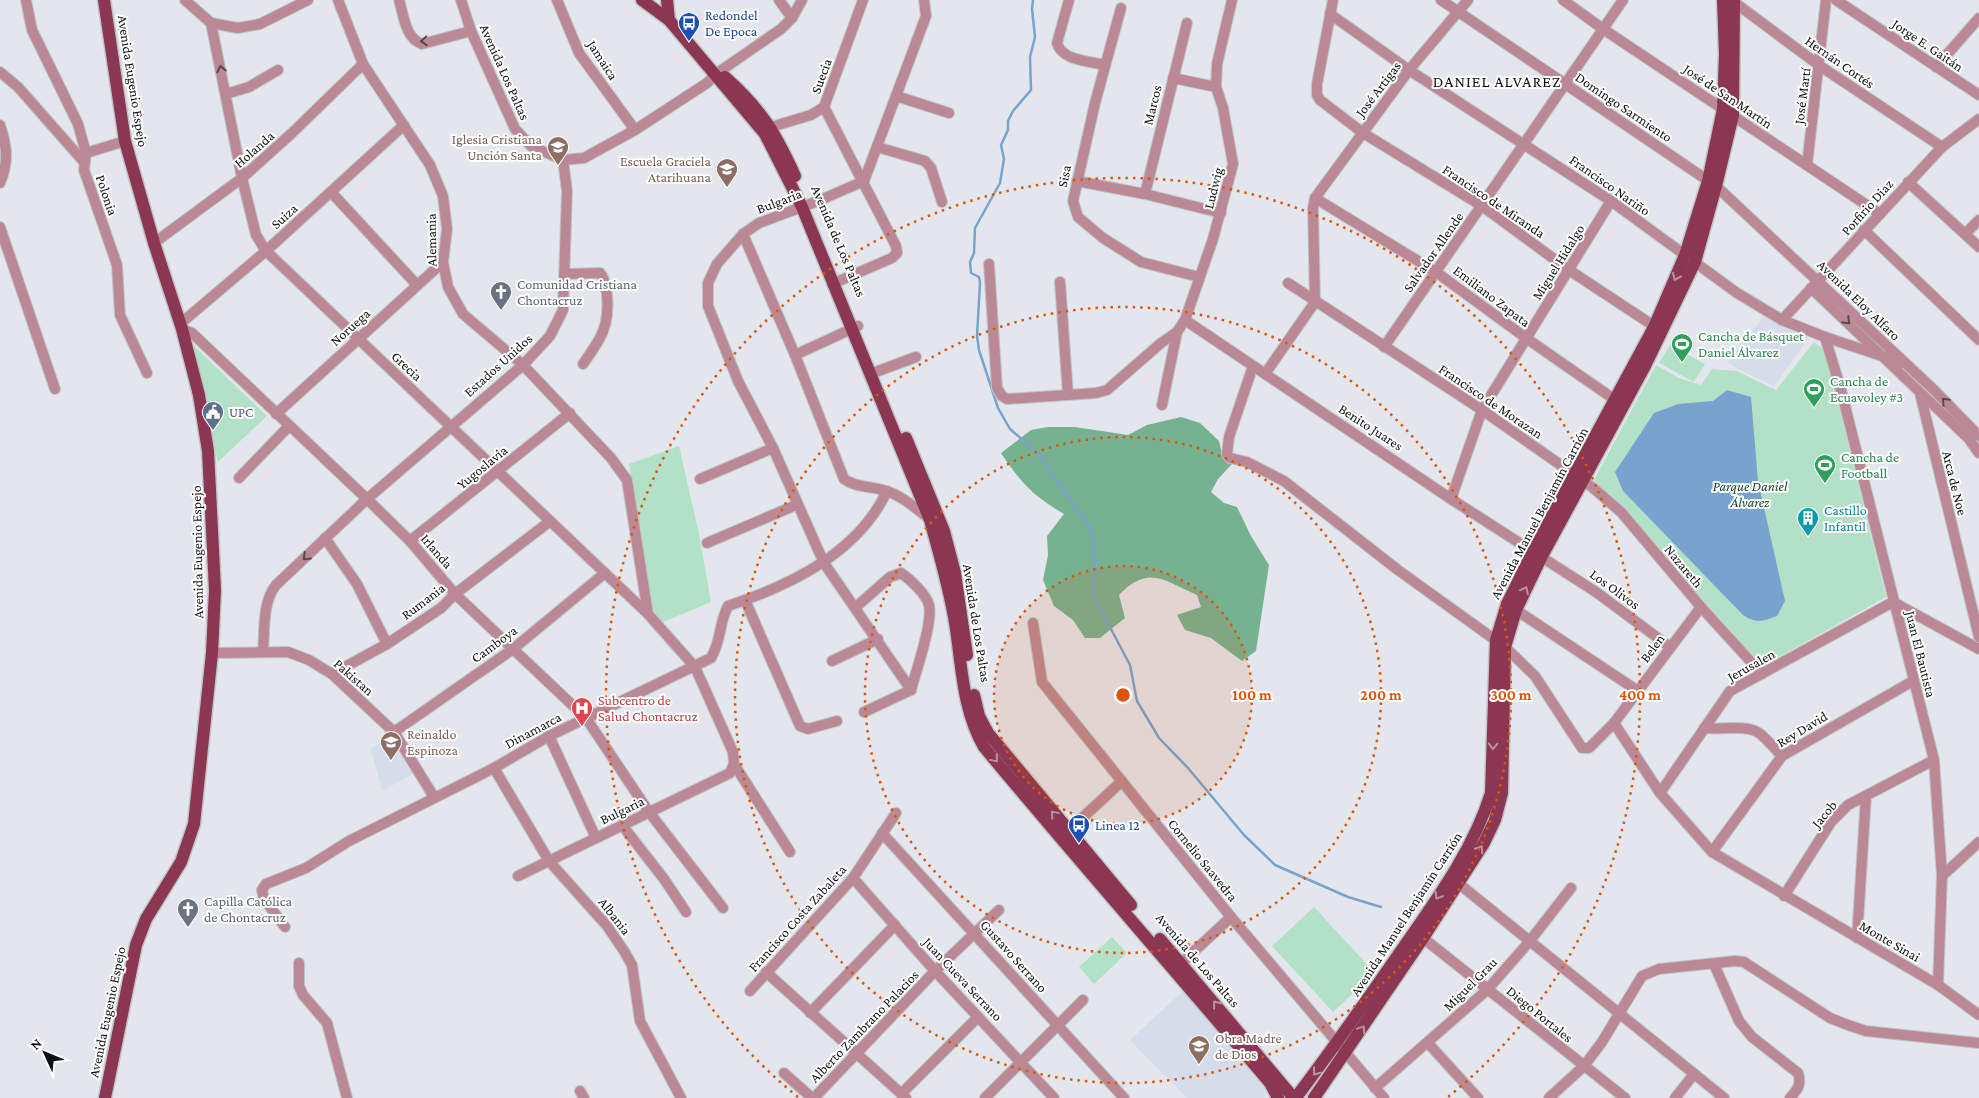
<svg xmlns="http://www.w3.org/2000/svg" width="1979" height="1098" font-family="'Crimson Pro',serif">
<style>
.built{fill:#d6ddea}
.green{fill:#b3e1c7}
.forest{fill:#76b292}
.water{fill:#7aa2ce}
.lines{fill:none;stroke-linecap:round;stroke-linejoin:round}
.stream{stroke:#7aa2ce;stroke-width:2.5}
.minor-casing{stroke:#c1c5ca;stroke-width:12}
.major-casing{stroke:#c1c5ca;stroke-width:15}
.minor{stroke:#ba8995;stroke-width:10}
.major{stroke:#8b3753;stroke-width:12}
.oneway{stroke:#5c474e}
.oneway2{stroke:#bf91a0}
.ring{fill:none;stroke:#dd550c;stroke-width:2.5;stroke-dasharray:2.5 5}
.labels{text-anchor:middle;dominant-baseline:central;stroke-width:4;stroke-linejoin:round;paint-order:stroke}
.transit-label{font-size:14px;fill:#164399;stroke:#fff;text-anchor:start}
.street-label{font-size:14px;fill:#101113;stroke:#fff}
.education-label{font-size:14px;fill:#785e54;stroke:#fff;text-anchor:end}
.worship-label{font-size:14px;fill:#5b616d;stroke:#fff;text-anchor:start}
.leisure-label{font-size:14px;fill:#27864d;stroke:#fff;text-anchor:start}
.service-label{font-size:14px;fill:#4e5e75;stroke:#fff;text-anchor:start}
.park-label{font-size:14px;font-style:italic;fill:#13442e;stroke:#fff}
.culture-label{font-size:14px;fill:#0d838f;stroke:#fff;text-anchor:start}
.health-label{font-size:14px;fill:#be3a42;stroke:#fff;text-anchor:start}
.quarter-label{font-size:16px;letter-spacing:1px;fill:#101113;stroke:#fff}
.centre{fill:#dd550c;stroke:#fff;stroke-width:2.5}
.ring-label{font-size:15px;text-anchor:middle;font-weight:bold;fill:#dd550c;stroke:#fff;stroke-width:4;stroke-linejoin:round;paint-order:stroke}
</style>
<rect width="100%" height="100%" fill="#e3e7ed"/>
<g class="built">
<polygon points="1764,316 1810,336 1774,386 1737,369 1728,362"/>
<polygon points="392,733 415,773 382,791 371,749"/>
<polygon points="1183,991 1264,1089 1266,1098 1187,1098 1130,1040"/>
</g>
<g class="green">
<polygon points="1814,342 1825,351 1886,597 1763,666 1594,480 1656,365 1679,378 1701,385 1712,369 1737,371 1776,390"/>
<polygon points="191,343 267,416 218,462"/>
<polygon points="1670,345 1705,364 1694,382 1659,363"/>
<polygon points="679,446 698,529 711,602 663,622 651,611 629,464"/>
<polygon points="1314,907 1375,973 1333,1012 1272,946"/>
<polygon points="1112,937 1127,953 1094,984 1079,967"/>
</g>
<path class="forest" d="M 1181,417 L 1200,423 L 1219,441 L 1222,454 L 1232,464 L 1218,479 L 1211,492 L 1224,503 L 1237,507 L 1251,536 L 1269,565 L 1256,651 L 1242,661 L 1211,638 L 1185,630 L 1177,615 L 1201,607 L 1197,595 C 1164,581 1149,564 1119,595 L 1125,618 L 1100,638 L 1085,638 L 1073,620 L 1054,606 L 1043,580 L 1048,555 L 1047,536 L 1064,514 C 1033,496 1021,483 1001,453 L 1031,430 L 1048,427 L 1075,427 L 1128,435 L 1147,425 Z"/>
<path class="water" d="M 1727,390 L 1751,397 L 1758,481 L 1785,601 L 1777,616 C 1763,621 1756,624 1743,615 L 1623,491 L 1615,472 L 1654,413 L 1678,404 L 1713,401 Z"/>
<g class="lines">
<polyline class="stream" points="1033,0 1032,9 1035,37 1030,57 1031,90 1013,111 1008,121 1008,130 1001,145 1004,159 1000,183 975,228 974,253 970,262 971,273 979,277 980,283 977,336 979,350 998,408 1010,429 1038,453 1091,530 1096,564 1093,595 1130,665 1137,701 1159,738 1188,768 1244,835 1275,865 1348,897 1381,907"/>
<g class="minor-casing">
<g id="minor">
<polyline points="26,0 32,30 78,124 86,153 84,170 117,265 120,315 147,373"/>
<polyline points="185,0 211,23 238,28 260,24 308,0"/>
<polyline points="338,0 363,64 430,165 443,196 447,229 443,262 448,287 463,314 523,365 611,458 627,480 648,614"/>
<path d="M 399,0 C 404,16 405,38 422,44 L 471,31"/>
<polyline points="461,0 471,31 515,129 531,146 563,160 584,158 635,130 707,83 716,74 781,29 792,18 802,0"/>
<polyline points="557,0 579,53 635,130"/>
<polyline points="779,0 792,18"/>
<path d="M 1069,0 L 1057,43 C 1062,61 1089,61 1105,65"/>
<polyline points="1333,0 1317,84 1317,95 1320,100 1363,133 1482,206 1569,270 1660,330"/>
<polyline points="1441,0 1716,186 1933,389 1979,436"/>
<polyline points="1563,0 1603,29 1880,214"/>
<polyline points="1836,0 1979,95"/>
<polyline points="1729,1 1734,2 1820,66 1942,147"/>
<polyline points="1121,8 1095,103 1073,201 1078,217 1103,238 1141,262 1199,277"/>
<polyline points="1330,14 1409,70 1611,201 1737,293 1782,320 1825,337 1903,363"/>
<polyline points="211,23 242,178 256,235 266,251 648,614 695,667 733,752 734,764 790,852"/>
<polyline points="1936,67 1979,18"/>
<polyline points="0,72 18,87 84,162"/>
<polyline points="1173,78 1216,87"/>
<polyline points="226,94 249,87 278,70"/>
<polyline points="896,96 949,113"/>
<polyline points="824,107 896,246 897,253 892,258 832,284"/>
<path d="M 0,125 C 7,146 9,162 0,183"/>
<polyline points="771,127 811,115 824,107 863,0"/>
<polyline points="877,147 925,161 931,168 942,202"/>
<polyline points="86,153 125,141"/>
<polyline points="1807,165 1826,0"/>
<polyline points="1077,181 1145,194 1221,213"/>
<polyline points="1908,182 1979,247"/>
<polyline points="331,192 417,285"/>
<polyline points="1145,194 1187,23"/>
<polyline points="1315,198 1436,272 1526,338 1621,404"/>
<polyline points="0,227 55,389"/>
<polyline points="1864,230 1979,340"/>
<path d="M 743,234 L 795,355 L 844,479 C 856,488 872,486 886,491 C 903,496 916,509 930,519"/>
<polyline points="1965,234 1979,220"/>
<polyline points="154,243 242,178 292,133 363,64"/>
<polyline points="989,264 997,388 1002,396 1007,399 1096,393 1107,390 1161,343 1177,332"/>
<path d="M 566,274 L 600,273 C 605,278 606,288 607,295 C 610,327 600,340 583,364"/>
<polyline points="1060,282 1068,395"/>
<polyline points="1288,283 1482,410 1592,487 1621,512 1701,607 1762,674"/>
<polyline points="1811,288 1969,439 1979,453"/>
<polyline points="1185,320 1451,499 1596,592 1670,647"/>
<polyline points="1782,320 1942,147 1979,119"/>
<polyline points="180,324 266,251 404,125"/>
<polyline points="182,329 192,333 367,499 410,541 455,594 586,718 649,812 723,908"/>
<polyline points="1825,337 1841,390 1934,760 1942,876 1938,985"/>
<polyline points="1384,347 1623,0"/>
<polyline points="795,355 858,326"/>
<polyline points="1253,366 1229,437 1227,454 1230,458 1247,462 1284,481 1398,570 1505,647 1535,676 1582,748 1589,748 1614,723 1701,607"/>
<polyline points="870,374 916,357"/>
<polyline points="1265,374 1315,302 1313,208 1315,198 1409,70 1468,0"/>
<polyline points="1920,393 1979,637"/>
<polyline points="1162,405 1177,332 1185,320 1213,239 1233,164 1223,108 1216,87 1217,64 1232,0"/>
<polyline points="276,414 443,262"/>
<polyline points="239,478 289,426"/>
<polyline points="700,479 773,448"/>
<polyline points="1451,499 1482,410 1611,201"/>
<polyline points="325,538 357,584 387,644"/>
<polyline points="410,541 570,413"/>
<polyline points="707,543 796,505"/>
<polyline points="745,600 800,726 808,729 837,721"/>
<polyline points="1893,602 1979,649"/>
<path d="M 856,607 L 890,577 L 901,573 C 910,579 926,594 929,605 C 933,623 916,671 911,690"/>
<polyline points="1516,610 1638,691"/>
<polyline points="1033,623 1042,682 1231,917 1384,1098"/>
<path d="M 263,651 C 265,629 262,603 276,585 L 367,499 L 523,365 L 550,336 L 563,310 L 567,191 L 563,160"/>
<polyline points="212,653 288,652 309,660 332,674 394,732 434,797"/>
<polyline points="832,661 878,639"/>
<polyline points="332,674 387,644 441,608 455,594 549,522"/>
<polyline points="911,690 824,563 773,448 738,381 708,306 708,283 717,264 743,234 759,223 818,201 864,181 926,16 924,0"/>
<polyline points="864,712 911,690"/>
<polyline points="1614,723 1660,793 1712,852 1938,985 1979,1015"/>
<path d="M 1704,728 C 1720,730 1747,724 1759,733 C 1767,739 1774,748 1782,756"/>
<polyline points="394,732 513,649 605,573"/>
<polyline points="549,736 596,838"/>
<polyline points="494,768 549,861 607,926 624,951 632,965 640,1021 681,1098"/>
<polyline points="1660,793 1730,691 1893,602"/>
<polyline points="622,825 664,879 686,912"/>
<polyline points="882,833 1124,1098"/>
<polyline points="1065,834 1122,781"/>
<polyline points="1712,852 1782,756 1913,681"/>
<polyline points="518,876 730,773 734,764"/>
<polyline points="1942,876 1979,842"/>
<polyline points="853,878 935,971 1054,1098"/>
<polyline points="1453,879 1724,1098"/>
<polyline points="1784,896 1831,822 1848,805 1934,760"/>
<path d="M 285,927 L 264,899 L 262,890 L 266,884 L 306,868 L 349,841 L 494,768 L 549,736 L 711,658 C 722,639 718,626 728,606 C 791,585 858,553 887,491"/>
<polyline points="1418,934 1625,1098"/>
<polyline points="1857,938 1866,796"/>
<polyline points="299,963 299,986 303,995 327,1023 347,1098"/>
<path d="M 1714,964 L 1739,1021 L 1752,1037 L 1798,1073 C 1802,1085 1797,1090 1790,1098"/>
<polyline points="1175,969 1231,917"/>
<polyline points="766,972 906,1098"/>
<polyline points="750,991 853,878 896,813"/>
<polyline points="810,1013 895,925"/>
<polyline points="1428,1043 1478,1098"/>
<polyline points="784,1073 812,1098"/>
<polyline points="1375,1088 1487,990 1529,942 1571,888"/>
<polyline points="580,1091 584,1098"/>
<polyline points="901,1094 978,1017"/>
<polyline points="814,1098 935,971 999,910"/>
<polyline points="985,1098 1083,1000"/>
<polyline points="1549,1098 1584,1066 1602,1042 1642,976 1659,969 1735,961 1744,962 1830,1018 1848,1025 1866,1031 1979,1043"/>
<polyline points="1675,1098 1694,1074"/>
</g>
</g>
<g class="major-casing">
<g id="major">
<polyline points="104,0 125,141 154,243 182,329 199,395 208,451 215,590 212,653 194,824 181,862 146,919 136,945 105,1098"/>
<path d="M 642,0 L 669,20 L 765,134 L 802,207 L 930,520 C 939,552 948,584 954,617 C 962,661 961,707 984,747 C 1078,860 1175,970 1270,1083 L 1278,1098"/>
<polyline points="667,0 669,20"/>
<path d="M 725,77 C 761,109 775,132 795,176"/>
<polyline points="906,438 944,531 955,573 967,655"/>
<polyline points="974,695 979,716 988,733 1131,905"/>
<polyline points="1160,939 1292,1096"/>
<path d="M 1297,1096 C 1333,1049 1367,1000 1401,951 C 1435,902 1473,851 1491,793 L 1496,640 L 1507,604 L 1533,551 L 1654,327 L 1685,255 L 1708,181 L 1723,109 L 1725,54 L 1723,0"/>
<polyline points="1314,1098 1423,938 1484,843 1495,820 1502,793 1505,647 1516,610 1542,556 1645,366 1695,262 1716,186 1733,115 1734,0"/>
</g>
</g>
<use href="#minor" class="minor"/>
<use href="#major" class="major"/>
</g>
<defs><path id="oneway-chevron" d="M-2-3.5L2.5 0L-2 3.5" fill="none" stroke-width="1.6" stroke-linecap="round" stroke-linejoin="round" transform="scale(1.25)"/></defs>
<g class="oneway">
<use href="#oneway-chevron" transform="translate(424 41) rotate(177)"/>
<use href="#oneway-chevron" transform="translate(221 69) rotate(-102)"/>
<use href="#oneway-chevron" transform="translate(1847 321) rotate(44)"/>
<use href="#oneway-chevron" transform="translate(1945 401) rotate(-134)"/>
<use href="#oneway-chevron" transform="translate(306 557) rotate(136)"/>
</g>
<g class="oneway2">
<use href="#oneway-chevron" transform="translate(1676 277) rotate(113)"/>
<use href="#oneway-chevron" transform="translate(1525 590) rotate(-64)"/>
<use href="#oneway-chevron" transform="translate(1493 746) rotate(92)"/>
<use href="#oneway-chevron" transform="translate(995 759) rotate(50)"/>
<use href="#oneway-chevron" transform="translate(1054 814) rotate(-130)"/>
<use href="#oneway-chevron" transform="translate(1480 849) rotate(-58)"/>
<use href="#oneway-chevron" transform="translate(1438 896) rotate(122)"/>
<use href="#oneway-chevron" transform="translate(1216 1004) rotate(-129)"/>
<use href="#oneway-chevron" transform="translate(1362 1029) rotate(-56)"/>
<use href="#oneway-chevron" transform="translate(1316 1072) rotate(127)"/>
</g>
<circle cx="1123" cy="695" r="129" fill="#dd550c" fill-opacity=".12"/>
<g class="ring">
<circle cx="1123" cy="695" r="129"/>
<circle cx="1123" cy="695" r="258"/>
<circle cx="1123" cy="695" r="388"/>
<path d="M798 1097A517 517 0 1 1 1448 1097"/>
</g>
<defs>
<g id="bus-pin" transform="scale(1.125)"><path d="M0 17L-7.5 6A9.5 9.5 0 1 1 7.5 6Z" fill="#1a4fb4" stroke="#fff"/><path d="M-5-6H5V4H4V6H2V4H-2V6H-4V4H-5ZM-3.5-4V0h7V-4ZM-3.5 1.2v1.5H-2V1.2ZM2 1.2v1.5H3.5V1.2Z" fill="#fff"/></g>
<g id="school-pin" transform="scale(1.125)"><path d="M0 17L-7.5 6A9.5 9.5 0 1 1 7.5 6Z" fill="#8d6e63" stroke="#fff"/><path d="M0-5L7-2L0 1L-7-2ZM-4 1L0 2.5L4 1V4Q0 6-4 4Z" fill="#fff"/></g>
<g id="church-pin" transform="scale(1.125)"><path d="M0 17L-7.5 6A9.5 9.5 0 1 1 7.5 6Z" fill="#6b7280" stroke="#fff"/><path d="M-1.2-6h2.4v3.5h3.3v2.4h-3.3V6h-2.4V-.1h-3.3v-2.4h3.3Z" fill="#fff"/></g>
<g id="stadium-pin" transform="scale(1.125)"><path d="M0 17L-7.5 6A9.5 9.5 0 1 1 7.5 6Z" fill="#2e9e5b" stroke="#fff"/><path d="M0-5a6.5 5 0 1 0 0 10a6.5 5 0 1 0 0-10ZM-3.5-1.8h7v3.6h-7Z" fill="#fff"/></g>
<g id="civic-pin" transform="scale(1.125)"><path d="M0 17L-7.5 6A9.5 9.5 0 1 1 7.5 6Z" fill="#5c6f8a" stroke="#fff"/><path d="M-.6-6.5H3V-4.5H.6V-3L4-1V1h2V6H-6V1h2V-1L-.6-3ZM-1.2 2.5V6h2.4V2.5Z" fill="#fff"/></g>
<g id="building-pin" transform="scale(1.125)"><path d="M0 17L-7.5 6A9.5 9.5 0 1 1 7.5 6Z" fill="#0f9aa8" stroke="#fff"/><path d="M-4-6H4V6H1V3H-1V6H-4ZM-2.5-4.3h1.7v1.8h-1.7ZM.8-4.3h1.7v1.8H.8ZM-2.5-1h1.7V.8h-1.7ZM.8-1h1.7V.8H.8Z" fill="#fff"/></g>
<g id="hospital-pin" transform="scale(1.125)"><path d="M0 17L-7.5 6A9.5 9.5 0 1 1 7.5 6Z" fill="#e0444e" stroke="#fff"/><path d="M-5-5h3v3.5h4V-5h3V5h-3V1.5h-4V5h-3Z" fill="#fff"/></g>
</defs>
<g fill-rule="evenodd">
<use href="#bus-pin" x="689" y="23"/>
<use href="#school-pin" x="558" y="147"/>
<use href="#school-pin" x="727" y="169"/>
<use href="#church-pin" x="501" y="292"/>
<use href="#stadium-pin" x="1682" y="344"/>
<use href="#stadium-pin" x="1814" y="389"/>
<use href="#civic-pin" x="213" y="412"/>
<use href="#stadium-pin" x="1825" y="465"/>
<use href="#building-pin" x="1808" y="518"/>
<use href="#hospital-pin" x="582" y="708"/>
<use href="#school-pin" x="391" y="742"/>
<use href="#bus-pin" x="1079" y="825"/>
<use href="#church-pin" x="188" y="909"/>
<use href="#school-pin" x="1199" y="1046"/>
</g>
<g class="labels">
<g class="transit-label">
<text x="705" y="15">Redondel<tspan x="705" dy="16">De Epoca</tspan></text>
<text x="1095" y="825">Linea 12</text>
</g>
<g class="street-label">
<text transform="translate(1928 45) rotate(34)">Jorge E. Gaitán</text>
<text transform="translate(603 60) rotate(57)">Jamaica</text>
<text transform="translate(1840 62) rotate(35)">Hernán Cortés</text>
<text transform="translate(505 72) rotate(66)">Avenida Los Paltas</text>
<text transform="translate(821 76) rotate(-70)">Suecia</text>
<text transform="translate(133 81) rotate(81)">Avenida Eugenio Espejo</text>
<text transform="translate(1378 89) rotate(-53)">José Artigas</text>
<text transform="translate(1728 96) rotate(34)">José de San Martín</text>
<text transform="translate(1802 96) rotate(-83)">José Martí</text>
<text transform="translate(1152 105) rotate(-76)">Marcos</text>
<text transform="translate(1624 107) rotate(34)">Domingo Sarmiento</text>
<text transform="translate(254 149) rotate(-41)">Holanda</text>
<text transform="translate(1064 176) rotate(-78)">Sisa</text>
<text transform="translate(1610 185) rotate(35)">Francisco Nariño</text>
<text transform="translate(1213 188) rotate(-76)">Ludwig</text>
<text transform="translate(107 195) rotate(71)">Polonia</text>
<text transform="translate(779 201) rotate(-21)">Bulgaria</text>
<text transform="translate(1494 201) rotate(34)">Francisco de Miranda</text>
<text transform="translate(1867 207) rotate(-48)">Porfirio Diaz</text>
<text transform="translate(284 216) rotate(-42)">Suiza</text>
<text transform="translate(431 240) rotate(-91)">Alemania</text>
<text transform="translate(839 241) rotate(67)">Avenida de Los Paltas</text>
<text transform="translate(1433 252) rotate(-55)">Salvador Allende</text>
<text transform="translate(1558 262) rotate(-58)">Miguel Hidalgo</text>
<text transform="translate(1492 296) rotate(37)">Emiliano Zapata</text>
<text transform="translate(1859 300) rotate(44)">Avenida Eloy Alfaro</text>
<text transform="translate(350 327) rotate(-42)">Noruega</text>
<text transform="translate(498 365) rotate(-42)">Estados Unidos</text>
<text transform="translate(407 366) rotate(43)">Grecia</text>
<text transform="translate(1491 401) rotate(34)">Francisco de Morazan</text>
<text transform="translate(1371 427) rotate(33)">Benito Juares</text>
<text transform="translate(482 467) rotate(-39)">Yugoslavia</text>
<text transform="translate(1955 483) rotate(76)">Arca de Noe</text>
<text transform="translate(1539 513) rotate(-62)">Avenida Manuel Benjamín Carrión</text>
<text transform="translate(437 551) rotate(49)">Irlanda</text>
<text transform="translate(197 552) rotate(-91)">Avenida Eugenio Espejo</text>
<text transform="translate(1684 566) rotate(50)">Nazareth</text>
<text transform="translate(1615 589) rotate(36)">Los Olivos</text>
<text transform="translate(423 601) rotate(-37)">Rumania</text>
<text transform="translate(977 623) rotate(81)">Avenida de Los Paltas</text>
<text transform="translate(494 644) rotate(-36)">Camboya</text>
<text transform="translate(1652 648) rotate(-54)">Belen</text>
<text transform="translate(1921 654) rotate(76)">Juan El Bautista</text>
<text transform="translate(1751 665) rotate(-29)">Jerusalen</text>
<text transform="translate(354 677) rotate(41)">Pakistan</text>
<text transform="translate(1802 729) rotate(-31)">Rey David</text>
<text transform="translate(533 730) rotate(-28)">Dinamarca</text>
<text transform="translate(622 810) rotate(-26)">Bulgaria</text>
<text transform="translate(1824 814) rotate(-50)">Jacob</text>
<text transform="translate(1203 860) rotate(51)">Cornelio Saavedra</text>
<text transform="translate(1406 914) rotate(-57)">Avenida Manuel Benjamín Carrión</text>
<text transform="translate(615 916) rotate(52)">Albania</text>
<text transform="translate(797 918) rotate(-48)">Francisco Costa Zabaleta</text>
<text transform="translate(1890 941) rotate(30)">Monte Sinai</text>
<text transform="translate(1014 956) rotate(48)">Gustavo Serrano</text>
<text transform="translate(1198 960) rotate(49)">Avenida de Los Paltas</text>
<text transform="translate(963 979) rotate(47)">Juan Cueva Serrano</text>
<text transform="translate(1470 984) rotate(-45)">Miguel Grau</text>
<text transform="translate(107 1012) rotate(-78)">Avenida Eugenio Espejo</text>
<text transform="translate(1540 1014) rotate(39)">Diego Portales</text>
<text transform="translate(864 1026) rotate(-46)">Alberto Zambrano Palacios</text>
</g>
<g class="education-label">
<text x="542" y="139">Iglesia Cristiana<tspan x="542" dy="16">Unción Santa</tspan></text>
<text x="711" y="161">Escuela Graciela<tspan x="711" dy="16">Atarihuana</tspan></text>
<text x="407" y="734" text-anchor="start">Reinaldo<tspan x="407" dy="16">Espinoza</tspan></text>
<text x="1215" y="1038" text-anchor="start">Obra Madre<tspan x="1215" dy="16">de Dios</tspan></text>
</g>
<g class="worship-label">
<text x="517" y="284">Comunidad Cristiana<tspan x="517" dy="16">Chontacruz</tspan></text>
<text x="204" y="901">Capilla Católica<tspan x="204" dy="16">de Chontacruz</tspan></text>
</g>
<g class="leisure-label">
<text x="1698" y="336">Cancha de Básquet<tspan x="1698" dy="16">Daniel Álvarez</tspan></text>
<text x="1830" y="381">Cancha de<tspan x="1830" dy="16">Ecuavoley #3</tspan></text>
<text x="1841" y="457">Cancha de<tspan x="1841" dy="16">Football</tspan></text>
</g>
<g class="service-label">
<text x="229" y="412">UPC</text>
</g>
<g class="park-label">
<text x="1750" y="486">Parque Daniel<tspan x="1750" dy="16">Álvarez</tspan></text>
</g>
<g class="culture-label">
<text x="1824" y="510">Castillo<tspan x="1824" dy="16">Infantil</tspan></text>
</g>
<g class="health-label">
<text x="598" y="700">Subcentro de<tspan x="598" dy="16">Salud Chontacruz</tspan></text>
</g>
<g class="quarter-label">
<text x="1497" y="81">DANIEL ALVAREZ</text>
</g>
</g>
<circle cx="1123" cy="695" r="8" class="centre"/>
<g class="ring-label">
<text x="1252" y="700">100 m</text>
<text x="1381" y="700">200 m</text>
<text x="1511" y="700">300 m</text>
<text x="1640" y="700">400 m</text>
</g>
<g transform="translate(45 1053) rotate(314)" stroke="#ffffff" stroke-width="4" paint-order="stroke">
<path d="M0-4L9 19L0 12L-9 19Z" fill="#101113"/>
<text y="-8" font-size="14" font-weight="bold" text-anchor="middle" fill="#101113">N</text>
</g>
</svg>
